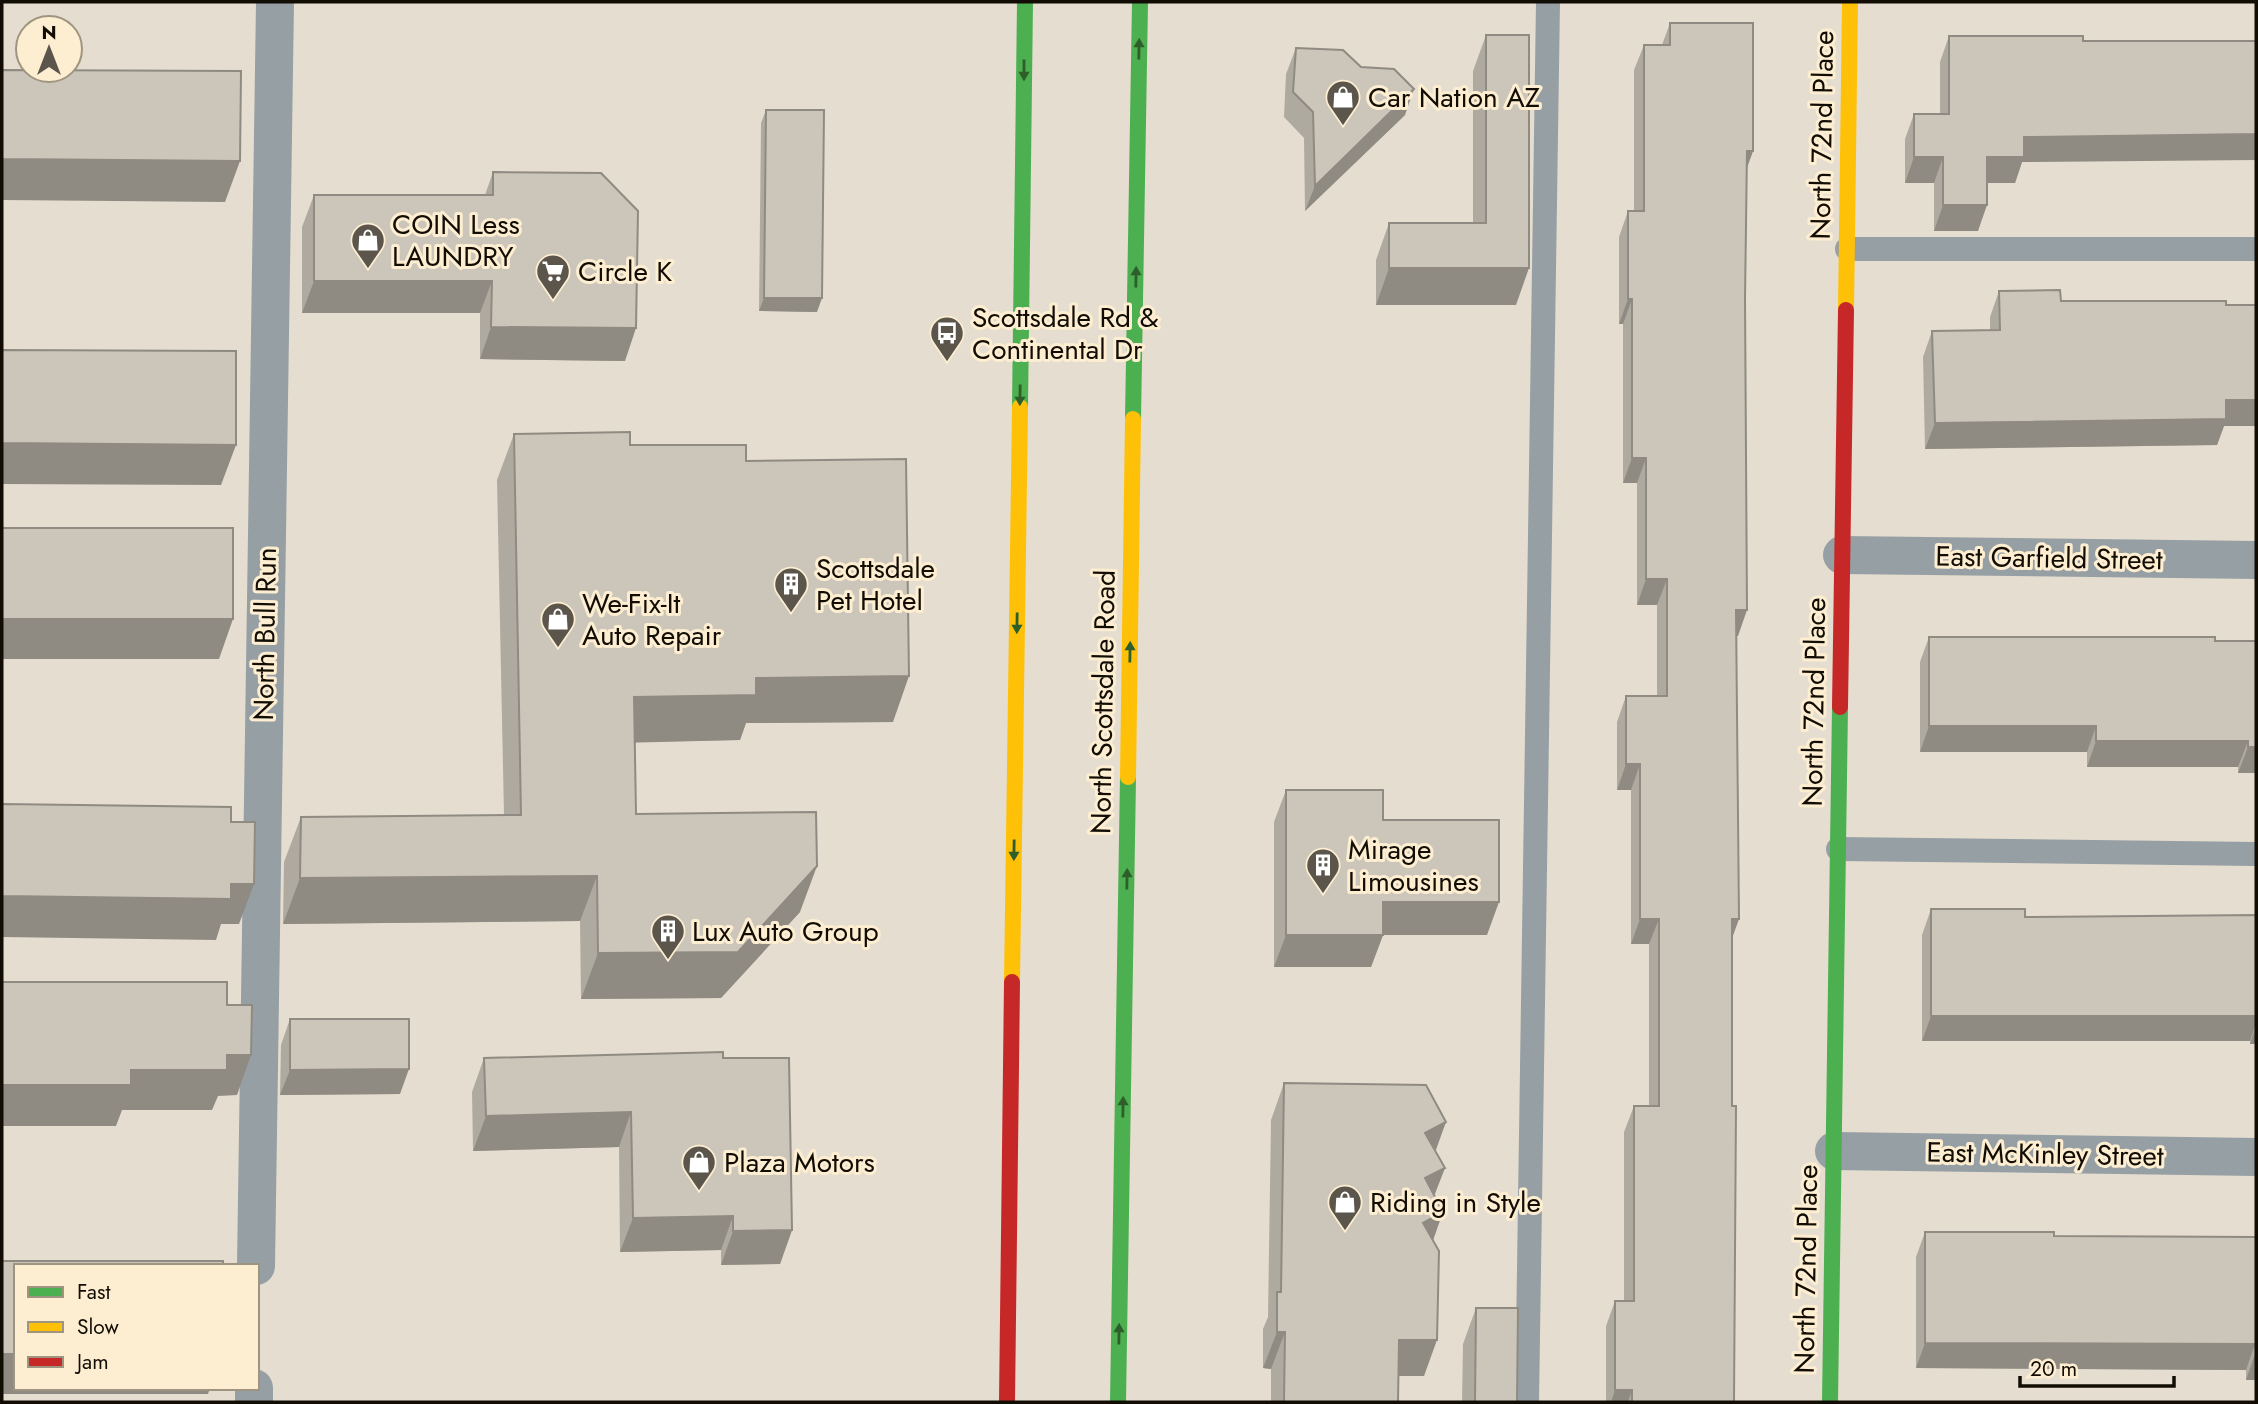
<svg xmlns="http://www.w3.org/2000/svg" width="2258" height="1404" font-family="Jost,sans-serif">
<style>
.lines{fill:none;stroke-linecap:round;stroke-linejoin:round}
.lane{stroke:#969fa4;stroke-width:24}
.street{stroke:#969fa4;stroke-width:38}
.fast{stroke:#4caf50;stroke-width:16}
.slow{stroke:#ffc107;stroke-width:16}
.jam{stroke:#c62828;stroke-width:16}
.wall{fill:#afaaa0}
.shaded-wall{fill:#8f8b82}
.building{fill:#ccc6ba;stroke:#8f8b82;stroke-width:2}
.oneway{fill:#2e5e2a}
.labels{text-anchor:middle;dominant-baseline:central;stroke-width:6;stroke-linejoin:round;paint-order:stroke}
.poi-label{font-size:28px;fill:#110c04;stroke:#fdeed2;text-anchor:start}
.street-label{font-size:28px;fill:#110c04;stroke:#fdeed2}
</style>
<rect width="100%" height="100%" fill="#e5ddcf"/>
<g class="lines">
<g class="lane">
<polyline points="1847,249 2256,249"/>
<polyline points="1838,849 2256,854"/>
<polyline points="1527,1402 1548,2"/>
</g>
<g class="street">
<polyline points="1842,555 2256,560"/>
<polyline points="1834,1151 2256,1157"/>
<polyline points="256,1266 275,2"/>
<polyline points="254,1402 254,1388"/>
</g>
<g class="fast">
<polyline points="1020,407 1025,2"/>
<polyline points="1133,419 1140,2"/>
<polyline points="1118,1402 1128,777"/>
<polyline points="1830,1402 1840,707"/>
</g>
<g class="slow">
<polyline points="1846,310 1850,2"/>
<polyline points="1128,777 1133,419"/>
<polyline points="1012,982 1020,407"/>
</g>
<g class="jam">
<polyline points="1840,707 1846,310"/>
<polyline points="1007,1402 1012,982"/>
</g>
</g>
<g class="wall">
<polygon points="1670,23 1753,151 1747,167 1738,636 1736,636 1732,940 1732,1106 1734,1402 1606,1402 1606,1326 1615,1301 1624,1301 1624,1132 1634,1106 1649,1106 1649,944 1631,944 1631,790 1617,790 1617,722 1626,696 1657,696 1657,605 1637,605 1637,483 1623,483 1623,324 1619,324 1619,237 1628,211 1634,211 1634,70 1644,45 1662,45"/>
<polygon points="1486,35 1516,305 1376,305 1376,260 1389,223 1473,223 1473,71"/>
<polygon points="1949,36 2022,162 2015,183 1987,183 1978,231 1934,231 1934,183 1905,183 1905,139 1914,114 1940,114 1940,62"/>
<polygon points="1296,48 1361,67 1405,115 1305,211 1304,138 1284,117 1286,74"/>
<polygon points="766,110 817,312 759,311 761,123"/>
<polygon points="493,172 625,361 480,359 480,313 302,313 302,227 314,195 485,195"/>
<polygon points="1999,291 2061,301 2226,305 2256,426 2224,426 2217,445 1925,449 1923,357 1932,331 1990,330 1990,317"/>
<polygon points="514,434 630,445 746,461 893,722 746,723 740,740 635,742 636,814 800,912 721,998 581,999 580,921 283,924 284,862 301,817 504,815 497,480"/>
<polygon points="1929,637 2256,641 2256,773 2238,773 2238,767 2087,767 2087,752 1920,752 1920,662"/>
<polygon points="1286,790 1383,820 1487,935 1383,935 1371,967 1274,967 1274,822"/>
<polygon points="1931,909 2025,917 2256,915 2256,1044 2250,1044 2250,1041 1922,1041 1922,935"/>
<polygon points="290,1019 400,1094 280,1095 281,1045"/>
<polygon points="484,1058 723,1058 792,1230 780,1264 721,1265 721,1250 620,1252 619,1147 473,1151 472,1092"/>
<polygon points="1284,1083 1435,1151 1433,1241 1424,1376 1399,1376 1398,1402 1271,1402 1271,1369 1263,1368 1263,1329 1268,1317 1271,1120"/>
<polygon points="1925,1232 2054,1236 2256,1237 2256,1380 2246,1380 2246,1370 1916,1368 1916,1257"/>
<polygon points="1476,1308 1517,1402 1462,1402 1463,1344"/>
</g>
<g class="shaded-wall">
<polygon points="1414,89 1405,115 1305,211 1315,186"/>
<polygon points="2256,134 2256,160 2022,162 2015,183 1978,183 1987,157 2024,137"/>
<polygon points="1747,151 1753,151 1744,176"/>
<polygon points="1914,157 1943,157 1934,183 1905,183"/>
<polygon points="2,159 240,161 225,202 2,200"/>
<polygon points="1943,205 1987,205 1978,231 1934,231"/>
<polygon points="1389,268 1529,268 1516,305 1376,305"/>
<polygon points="314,281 492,281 480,313 302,313"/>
<polygon points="764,298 822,298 817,312 759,311"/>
<polygon points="1628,299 1632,299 1623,324 1619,324"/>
<polygon points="491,327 636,328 625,361 480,359"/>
<polygon points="2226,400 2256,400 2256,426 2224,426 2217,445 1925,449 1935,423"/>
<polygon points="2,443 236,445 221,485 2,484"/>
<polygon points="1632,458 1646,458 1637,483 1623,483"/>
<polygon points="1646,579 1667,579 1657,605 1637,605"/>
<polygon points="1736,610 1747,610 1738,636 1727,636"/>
<polygon points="2,619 233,619 219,659 2,659"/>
<polygon points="909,676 893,722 746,723 740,740 618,743 634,697 756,678"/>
<polygon points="1929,726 2096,726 2087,752 1920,752"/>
<polygon points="2096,741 2248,741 2238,767 2087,767"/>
<polygon points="2248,747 2256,747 2256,773 2238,773"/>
<polygon points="1626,764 1640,764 1631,790 1617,790"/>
<polygon points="817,866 800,912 721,998 581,999 598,953"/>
<polygon points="597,876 580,921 283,924 300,878"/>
<polygon points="231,884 254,884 239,924 221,924 216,940 2,937 2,896"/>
<polygon points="1383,902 1499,902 1487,935 1371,935"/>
<polygon points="1640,919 1659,919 1649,944 1631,944"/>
<polygon points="1732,919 1739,919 1730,944"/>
<polygon points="1286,935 1383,935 1371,967 1274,967"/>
<polygon points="1931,1016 2256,1016 2256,1023 2250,1041 1922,1041"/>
<polygon points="2256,1026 2256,1044 2250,1044"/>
<polygon points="227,1055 251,1055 237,1095 218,1096 212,1110 122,1110 116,1126 2,1126 2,1085 131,1070"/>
<polygon points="409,1069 400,1094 280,1095 290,1070"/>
<polygon points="631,1112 619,1147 473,1151 486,1116"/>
<polygon points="1446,1122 1433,1158 1425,1133"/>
<polygon points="1445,1168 1431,1204 1425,1178"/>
<polygon points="1443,1212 1430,1249 1423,1223"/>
<polygon points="733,1216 721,1250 620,1252 633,1218"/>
<polygon points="792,1230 780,1264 721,1265 733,1231"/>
<polygon points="1277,1332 1285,1332 1271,1369 1263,1368"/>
<polygon points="1399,1340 1437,1340 1424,1376 1386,1376"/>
<polygon points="1925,1343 2255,1344 2246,1370 1916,1368"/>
<polygon points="2,1354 16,1354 16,1388 210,1388 208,1394 2,1394"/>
<polygon points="2255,1354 2256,1380 2246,1380"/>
<polygon points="1615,1390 1632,1390 1628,1402 1611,1402"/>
</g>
<g class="building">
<polygon points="1670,23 1753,23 1753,151 1747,151 1745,299 1747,610 1736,610 1739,919 1732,919 1732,1106 1736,1106 1734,1402 1632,1402 1632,1390 1615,1390 1615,1301 1634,1301 1634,1106 1659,1106 1659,919 1640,919 1640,764 1626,764 1626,696 1667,696 1667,579 1646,579 1646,458 1632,458 1632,299 1628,299 1628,211 1644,211 1644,45 1670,45"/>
<polygon points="1486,35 1529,35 1529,268 1389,268 1389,223 1486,223"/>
<polygon points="1949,36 2083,36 2083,41 2256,41 2256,134 2024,137 2024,157 1987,157 1987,205 1943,205 1943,157 1914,157 1914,114 1949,114"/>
<polygon points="1296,48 1343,50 1361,67 1394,69 1414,89 1315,186 1313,112 1293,92"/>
<polygon points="2,70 241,71 240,161 2,159"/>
<polygon points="766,110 824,110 822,298 764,298"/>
<polygon points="493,172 601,173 638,211 636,328 491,327 492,281 314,281 314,195 493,195"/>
<polygon points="2060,290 2061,301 2226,301 2226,305 2256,305 2256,400 2226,400 2226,419 1935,423 1932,331 2000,330 1999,291"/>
<polygon points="2,350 236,351 236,445 2,443"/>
<polygon points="630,432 630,445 746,445 746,461 906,459 909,676 756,678 756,695 634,697 636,814 816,812 817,866 738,952 598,953 597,876 300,878 301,817 521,815 514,434"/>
<rect x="2" y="528" width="231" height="91"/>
<polygon points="1929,637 2215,637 2215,641 2256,641 2256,747 2248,747 2248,741 2096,741 2096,726 1929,726"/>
<polygon points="1286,790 1383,790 1383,820 1499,820 1499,902 1383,902 1383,935 1286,935"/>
<polygon points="2,804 231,807 231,822 255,822 254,884 231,884 231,899 2,896"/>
<polygon points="1931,909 2025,909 2025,917 2256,915 2256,1016 1931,1016"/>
<polygon points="2,982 227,982 227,1005 252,1005 251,1055 227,1055 227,1070 131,1070 131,1085 2,1085"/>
<polygon points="290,1019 409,1019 409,1069 290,1070"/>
<polygon points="723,1052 723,1058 789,1058 792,1230 733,1231 733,1216 633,1218 631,1112 486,1116 484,1058"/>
<polygon points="1284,1083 1426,1085 1446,1122 1425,1133 1445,1168 1425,1178 1443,1212 1423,1223 1439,1251 1437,1340 1399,1340 1398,1402 1284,1402 1285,1332 1277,1332 1277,1292 1281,1292"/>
<polygon points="1925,1232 2054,1232 2054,1236 2256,1237 2256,1354 2255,1344 1925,1343"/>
<polygon points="2,1261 223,1261 223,1266 16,1266 16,1354 2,1354"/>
<polygon points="1476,1308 1518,1308 1517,1402 1475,1402"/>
</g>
<defs><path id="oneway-solid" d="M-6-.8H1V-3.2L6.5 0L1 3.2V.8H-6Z" transform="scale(1.75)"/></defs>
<g class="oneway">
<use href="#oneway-solid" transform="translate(1139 49) rotate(-89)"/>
<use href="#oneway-solid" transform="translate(1024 70) rotate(90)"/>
<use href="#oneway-solid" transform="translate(1136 277) rotate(-89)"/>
<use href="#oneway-solid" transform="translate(1020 395) rotate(91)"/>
<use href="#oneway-solid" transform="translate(1017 623) rotate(91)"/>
<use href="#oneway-solid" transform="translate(1130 652) rotate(-89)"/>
<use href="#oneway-solid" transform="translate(1014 850) rotate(91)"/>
<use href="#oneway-solid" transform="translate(1127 879) rotate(-89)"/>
<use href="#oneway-solid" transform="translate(1123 1107) rotate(-89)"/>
<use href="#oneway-solid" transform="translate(1119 1334) rotate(-89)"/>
</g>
<defs>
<g id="shop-pin" transform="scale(1.75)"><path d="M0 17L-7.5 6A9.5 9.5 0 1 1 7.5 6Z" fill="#5b554b" stroke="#fdeed2"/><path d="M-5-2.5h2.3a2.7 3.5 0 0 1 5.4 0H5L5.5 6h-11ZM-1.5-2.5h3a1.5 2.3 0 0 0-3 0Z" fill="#fff"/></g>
<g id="supermarket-pin" transform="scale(1.75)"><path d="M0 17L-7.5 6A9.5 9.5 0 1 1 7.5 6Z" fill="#5b554b" stroke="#fdeed2"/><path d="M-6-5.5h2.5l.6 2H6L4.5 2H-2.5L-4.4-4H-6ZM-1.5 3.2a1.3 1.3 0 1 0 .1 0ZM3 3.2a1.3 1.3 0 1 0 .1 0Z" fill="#fff"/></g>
<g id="bus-pin" transform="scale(1.75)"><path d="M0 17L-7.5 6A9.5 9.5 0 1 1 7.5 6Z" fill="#5b554b" stroke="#fdeed2"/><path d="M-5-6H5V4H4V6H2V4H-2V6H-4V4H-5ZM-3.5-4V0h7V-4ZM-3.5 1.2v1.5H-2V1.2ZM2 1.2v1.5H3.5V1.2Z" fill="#fff"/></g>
<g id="building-pin" transform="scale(1.75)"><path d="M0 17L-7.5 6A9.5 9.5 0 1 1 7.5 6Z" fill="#5b554b" stroke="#fdeed2"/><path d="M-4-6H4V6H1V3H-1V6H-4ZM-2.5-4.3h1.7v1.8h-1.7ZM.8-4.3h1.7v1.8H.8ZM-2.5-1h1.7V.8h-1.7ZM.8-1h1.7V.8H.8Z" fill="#fff"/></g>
</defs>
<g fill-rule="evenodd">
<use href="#shop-pin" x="1343" y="97"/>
<use href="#shop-pin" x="368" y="240"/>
<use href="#supermarket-pin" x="553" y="271"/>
<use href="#bus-pin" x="947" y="333"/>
<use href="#building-pin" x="791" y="584"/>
<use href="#shop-pin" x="558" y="619"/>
<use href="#building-pin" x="1323" y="865"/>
<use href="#building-pin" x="668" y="931"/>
<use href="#shop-pin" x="699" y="1162"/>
<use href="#shop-pin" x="1345" y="1202"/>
</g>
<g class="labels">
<g class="poi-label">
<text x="1368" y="97">Car Nation AZ</text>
<text x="392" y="224">COIN Less<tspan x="392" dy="32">LAUNDRY</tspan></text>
<text x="578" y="271">Circle K</text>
<text x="972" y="317">Scottsdale Rd &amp;<tspan x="972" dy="32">Continental Dr</tspan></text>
<text x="816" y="568">Scottsdale<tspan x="816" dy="32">Pet Hotel</tspan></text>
<text x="582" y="603">We-Fix-It<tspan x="582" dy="32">Auto Repair</tspan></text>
<text x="1348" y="849">Mirage<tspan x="1348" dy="32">Limousines</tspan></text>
<text x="692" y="931">Lux Auto Group</text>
<text x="724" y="1162">Plaza Motors</text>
<text x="1370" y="1202">Riding in Style</text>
</g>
<g class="street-label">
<text transform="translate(1822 135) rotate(-89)">North 72nd Place</text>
<text transform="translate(2049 558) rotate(1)">East Garfield Street</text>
<text transform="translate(265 634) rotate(-89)">North Bull Run</text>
<text transform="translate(1103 702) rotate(-89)">North Scottsdale Road</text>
<text transform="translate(1814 702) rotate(-89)">North 72nd Place</text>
<text transform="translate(2045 1154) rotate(1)">East McKinley Street</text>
<text transform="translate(1806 1269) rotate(-89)">North 72nd Place</text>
</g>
</g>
<rect width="2258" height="1404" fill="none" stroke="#110c04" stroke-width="7"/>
<rect x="14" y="1264" width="245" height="126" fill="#fdeed2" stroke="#9f9480" stroke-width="2"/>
<rect x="28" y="1287" width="35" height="10" fill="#4caf50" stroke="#9f9480" stroke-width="2"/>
<text x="77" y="1299" font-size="21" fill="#110c04">Fast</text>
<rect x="28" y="1322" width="35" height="10" fill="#ffc107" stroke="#9f9480" stroke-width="2"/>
<text x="77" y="1334" font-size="21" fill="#110c04">Slow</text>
<rect x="28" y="1357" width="35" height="10" fill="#c62828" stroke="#9f9480" stroke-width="2"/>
<text x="77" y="1369" font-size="21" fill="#110c04">Jam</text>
<g transform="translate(49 49)"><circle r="33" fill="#fdeed2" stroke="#9f9480" stroke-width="2"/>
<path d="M0-5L12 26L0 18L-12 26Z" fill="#5b554b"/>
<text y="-10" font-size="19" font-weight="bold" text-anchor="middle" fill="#110c04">N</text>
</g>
<path d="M2020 1376v10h154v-10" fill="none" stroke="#110c04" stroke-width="3.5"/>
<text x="2030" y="1376" font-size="21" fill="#110c04" stroke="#fdeed2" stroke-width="5" paint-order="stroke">20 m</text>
</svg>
